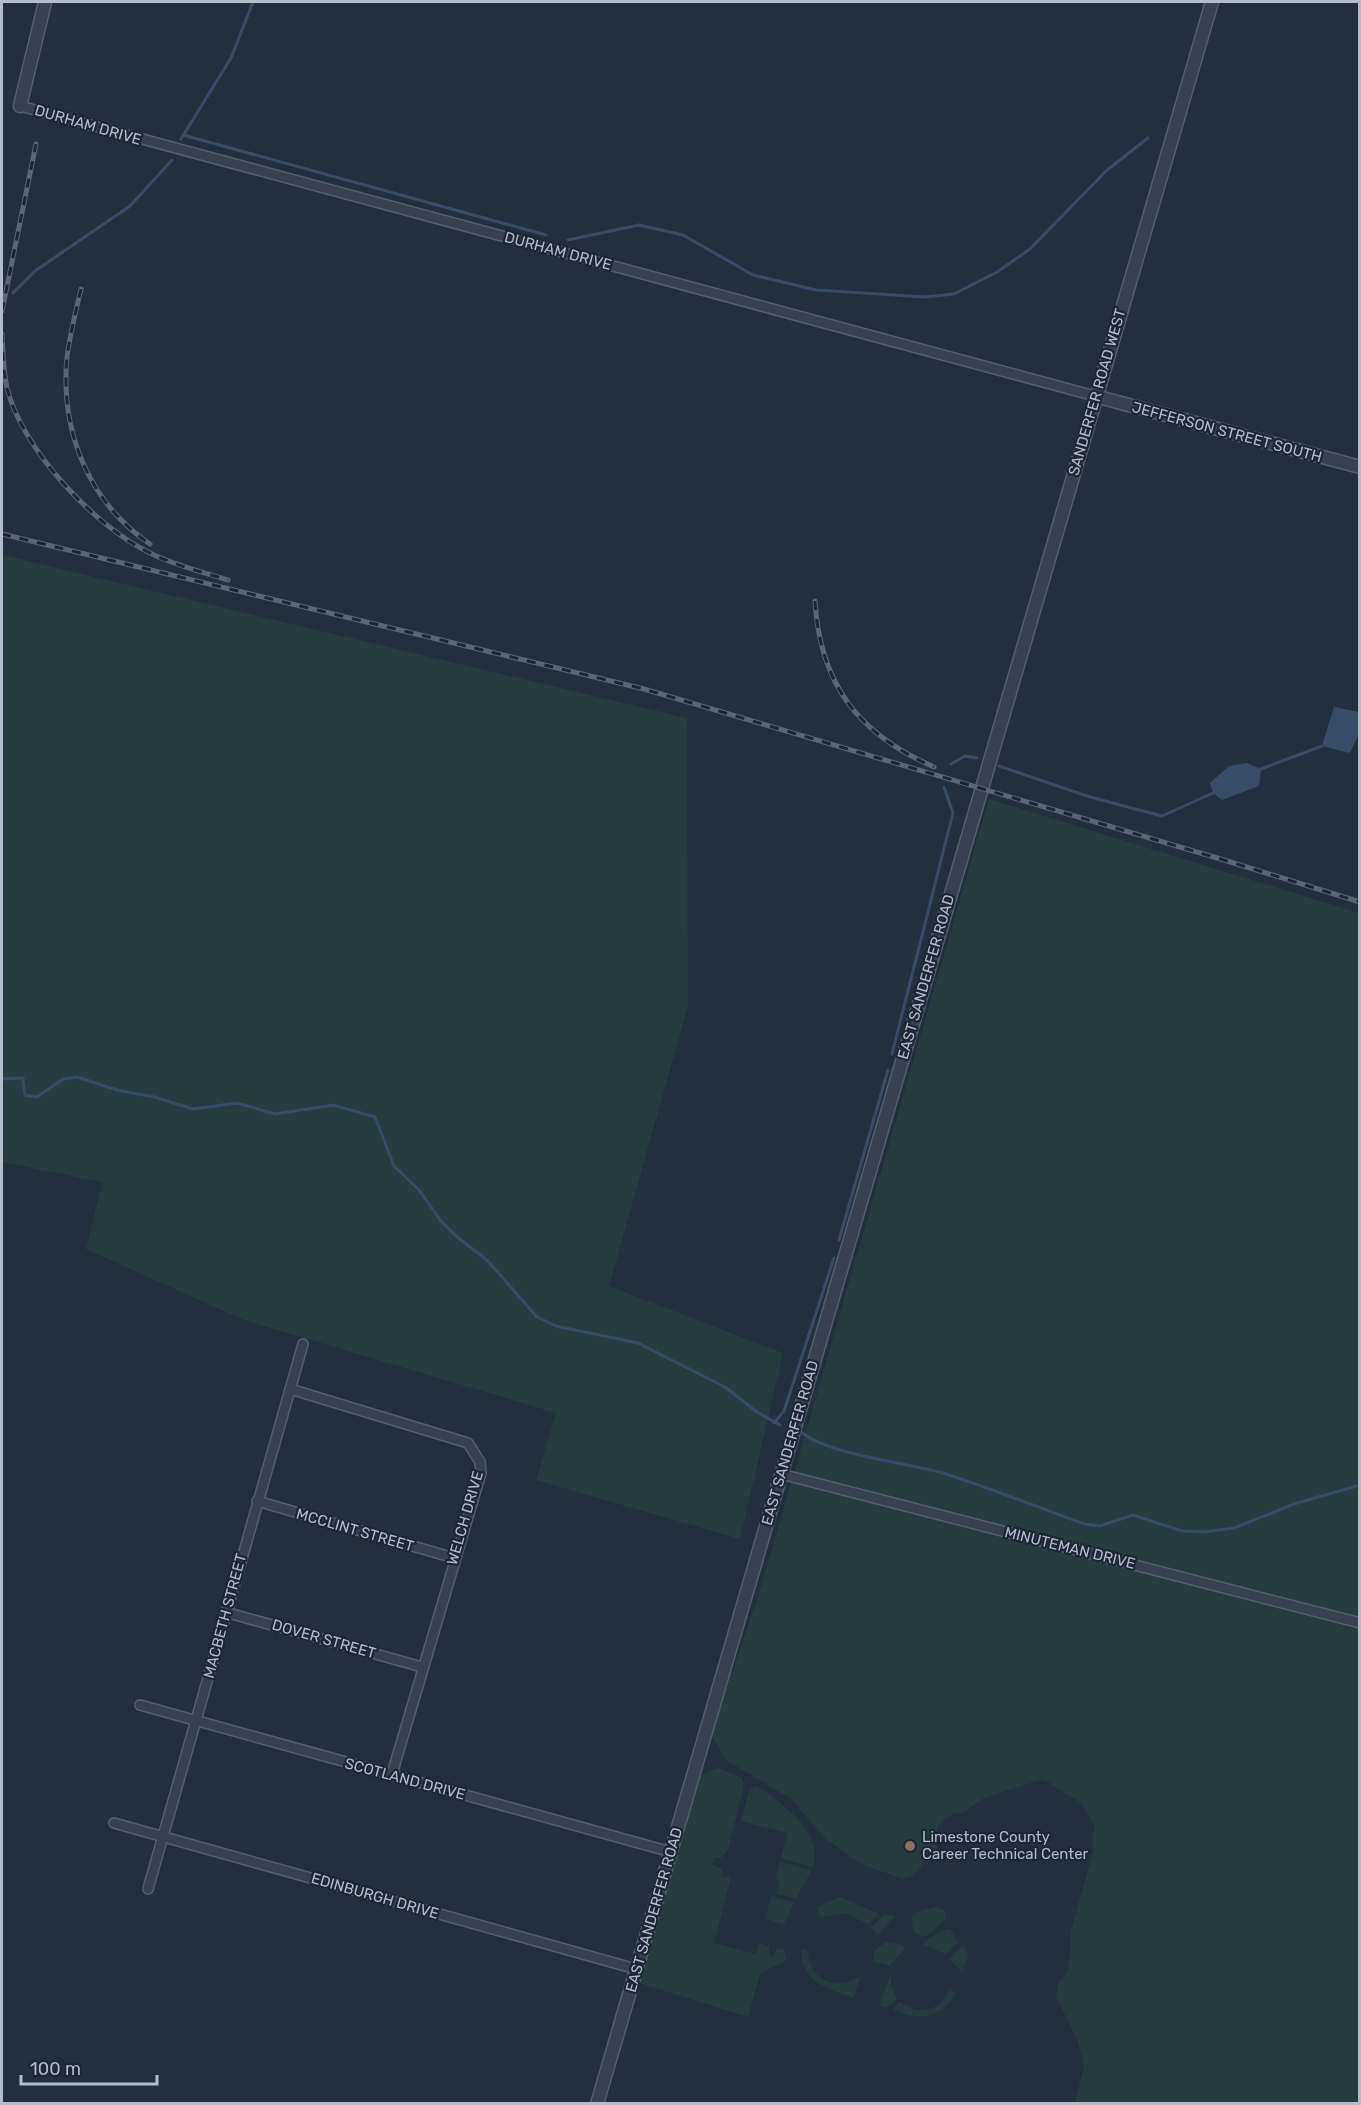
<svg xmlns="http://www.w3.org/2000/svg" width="1361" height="2105" font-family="Rubik,sans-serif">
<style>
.green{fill:#263c3f}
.water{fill:#394c67}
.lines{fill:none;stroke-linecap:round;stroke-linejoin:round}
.stream{stroke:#394c67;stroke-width:3}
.minor-casing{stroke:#565f6c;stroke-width:12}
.tertiary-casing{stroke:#565f6c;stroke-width:15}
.minor{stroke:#38414e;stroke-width:9}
.tertiary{stroke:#38414e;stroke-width:12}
.rail-casing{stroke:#5a6575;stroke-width:5}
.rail{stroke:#1d2633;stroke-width:3;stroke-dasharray:9;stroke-linecap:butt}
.education-dot{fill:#8d6e63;stroke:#1d2633;stroke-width:2}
.labels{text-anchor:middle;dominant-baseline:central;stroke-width:4.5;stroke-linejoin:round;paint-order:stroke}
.street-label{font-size:15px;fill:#b4bcc9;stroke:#1d2633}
.poi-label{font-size:15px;fill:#b4bcc9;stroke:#1d2633;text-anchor:start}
</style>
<rect width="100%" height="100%" fill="#242f3e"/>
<g class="green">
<polygon points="2,555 687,718 688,1006 609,1286 783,1353 740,1539 536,1480 556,1413 244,1320 86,1249 102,1182 2,1162"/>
<polygon points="989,799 1359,913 1359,2103 1075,2103 1084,2067 1078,2042 1056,1996 1058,1984 1069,1969 1071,1931 1093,1852 1094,1825 1081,1803 1048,1782 1040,1780 984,1798 962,1813 955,1813 946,1818 937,1827 937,1849 913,1876 903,1879 861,1864 826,1839 791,1799 726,1760 711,1734 759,1594"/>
<polygon points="718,1768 742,1778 744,1786 728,1849 721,1858 714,1858 712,1865 723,1869 721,1878 731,1877 714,1943 756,1954 759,1943 769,1946 769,1955 774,1957 777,1948 784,1950 786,1960 760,1974 748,2017 636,1982 698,1776"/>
<path d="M 757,1786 C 782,1803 824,1832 813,1867 L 781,1858 L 787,1833 L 741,1821 L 749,1790 Z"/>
<polygon points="780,1862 812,1870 796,1898 776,1894 779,1881 775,1880"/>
<polygon points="771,1896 794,1902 784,1924 765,1919"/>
<polygon points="840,1897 877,1913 877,1916 868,1924 844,1913 821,1917 817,1907"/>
<polygon points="934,1907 945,1910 946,1917 932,1933 922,1937 914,1932 911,1918 913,1913"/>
<polygon points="885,1914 895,1916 878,1935 871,1928"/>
<polygon points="950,1929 958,1942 945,1954 924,1945 924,1942 940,1931"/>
<polygon points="886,1942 903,1945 905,1949 889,1966 873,1961 874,1951"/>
<polygon points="962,1947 969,1954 962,1972 949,1959"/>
<path d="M 805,1948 C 809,1953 808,1958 811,1965 C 820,1986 843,1988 860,1976 L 854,1998 C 828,1989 801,1982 801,1950 Z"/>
<polygon points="891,1973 891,1986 897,1999 886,2008 879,2006"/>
<path d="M 950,1990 L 956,1993 C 943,2019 916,2022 893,2009 L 900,2001 C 918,2017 940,2011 950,1990 Z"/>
</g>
<g class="water">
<polygon points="1334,707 1359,712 1359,733 1350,753 1322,746"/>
<polygon points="1247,763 1261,769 1259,786 1222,800 1213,793 1210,783 1229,766"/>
</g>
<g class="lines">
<g class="stream">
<polyline points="183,135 546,235"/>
<polyline points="181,139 231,58 253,2"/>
<polyline points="568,240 639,225 683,235 753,275 816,290 925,297 954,294 997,272 1030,249 1106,171 1148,138"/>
<polyline points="13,293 35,271 130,206 172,160"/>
<polyline points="951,764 965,756 977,758"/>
<polyline points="999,766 1090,797 1162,816 1213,793"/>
<polyline points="1261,769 1322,746"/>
<polyline points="892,1054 953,813 944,787"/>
<polyline points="2,1079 23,1078 25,1095 37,1097 63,1079 77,1077 117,1090 154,1097 193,1109 237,1103 275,1114 333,1105 375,1117 394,1166 419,1190 441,1221 456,1236 488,1261 537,1317 556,1326 638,1343 725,1387 757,1412 780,1425"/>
<polyline points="839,1240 888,1070"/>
<polyline points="774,1423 784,1411 834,1258"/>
<path d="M 801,1432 C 831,1456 907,1462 946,1474 C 992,1489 1038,1507 1084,1524 L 1100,1526 L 1133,1515 L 1182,1531 L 1204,1532 L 1234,1528 L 1294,1504 L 1360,1485"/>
</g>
<g class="minor-casing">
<g id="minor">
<polyline points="20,106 1095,396"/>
<polyline points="290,1389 468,1443 480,1462 481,1473 392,1774"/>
<polyline points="781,1474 1360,1623"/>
<polyline points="257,1501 454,1558"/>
<polyline points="225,1612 422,1667"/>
<polyline points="140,1705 671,1852"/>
<polyline points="114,1823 636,1969"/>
<polyline points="148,1889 303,1344"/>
</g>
</g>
<g class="tertiary-casing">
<g id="tertiary">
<polyline points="20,106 45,2"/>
<polyline points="1095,396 1360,467"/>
<polyline points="597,2104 1212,2"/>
</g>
</g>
<use href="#minor" class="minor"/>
<use href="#tertiary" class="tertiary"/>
<g class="rail-casing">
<g id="rail">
<path d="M 81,289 C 76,311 70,334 67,357 C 60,430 88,502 150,544"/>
<polyline points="2,311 36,144"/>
<path d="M 2,334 C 3,351 3,370 7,388 C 22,449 94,526 150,553 C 174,565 202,572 228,580"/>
<polyline points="2,534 644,689 1224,860 1360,902"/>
<path d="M 815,601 C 820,684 858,734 934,767"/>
</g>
</g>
<use href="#rail" class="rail"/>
</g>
<circle class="education-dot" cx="910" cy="1846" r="6"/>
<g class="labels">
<g class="street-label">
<text transform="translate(88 125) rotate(16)">DURHAM DRIVE</text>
<text transform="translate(558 251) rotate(15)">DURHAM DRIVE</text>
<text transform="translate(1097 392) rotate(-74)">SANDERFER ROAD WEST</text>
<text transform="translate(1227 432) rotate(15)">JEFFERSON STREET SOUTH</text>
<text transform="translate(926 977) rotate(-74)">EAST SANDERFER ROAD</text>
<text transform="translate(790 1443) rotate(-74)">EAST SANDERFER ROAD</text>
<text transform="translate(465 1518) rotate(-74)">WELCH DRIVE</text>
<text transform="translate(355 1530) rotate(16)">MCCLINT STREET</text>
<text transform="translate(1070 1548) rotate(14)">MINUTEMAN DRIVE</text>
<text transform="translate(225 1616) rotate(-75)">MACBETH STREET</text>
<text transform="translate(324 1639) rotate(16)">DOVER STREET</text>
<text transform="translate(405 1779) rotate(15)">SCOTLAND DRIVE</text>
<text transform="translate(375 1896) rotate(16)">EDINBURGH DRIVE</text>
<text transform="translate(654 1910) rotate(-74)">EAST SANDERFER ROAD</text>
</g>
<g class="poi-label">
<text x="922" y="1837">Limestone County<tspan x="922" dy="17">Career Technical Center</tspan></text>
</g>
</g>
<rect width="1361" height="2105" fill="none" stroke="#b4bcc9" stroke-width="6"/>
<path d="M21 2075v9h136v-9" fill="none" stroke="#b4bcc9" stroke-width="3"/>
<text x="30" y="2075" font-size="18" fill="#b4bcc9" stroke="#1d2633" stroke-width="4.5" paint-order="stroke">100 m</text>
</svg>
